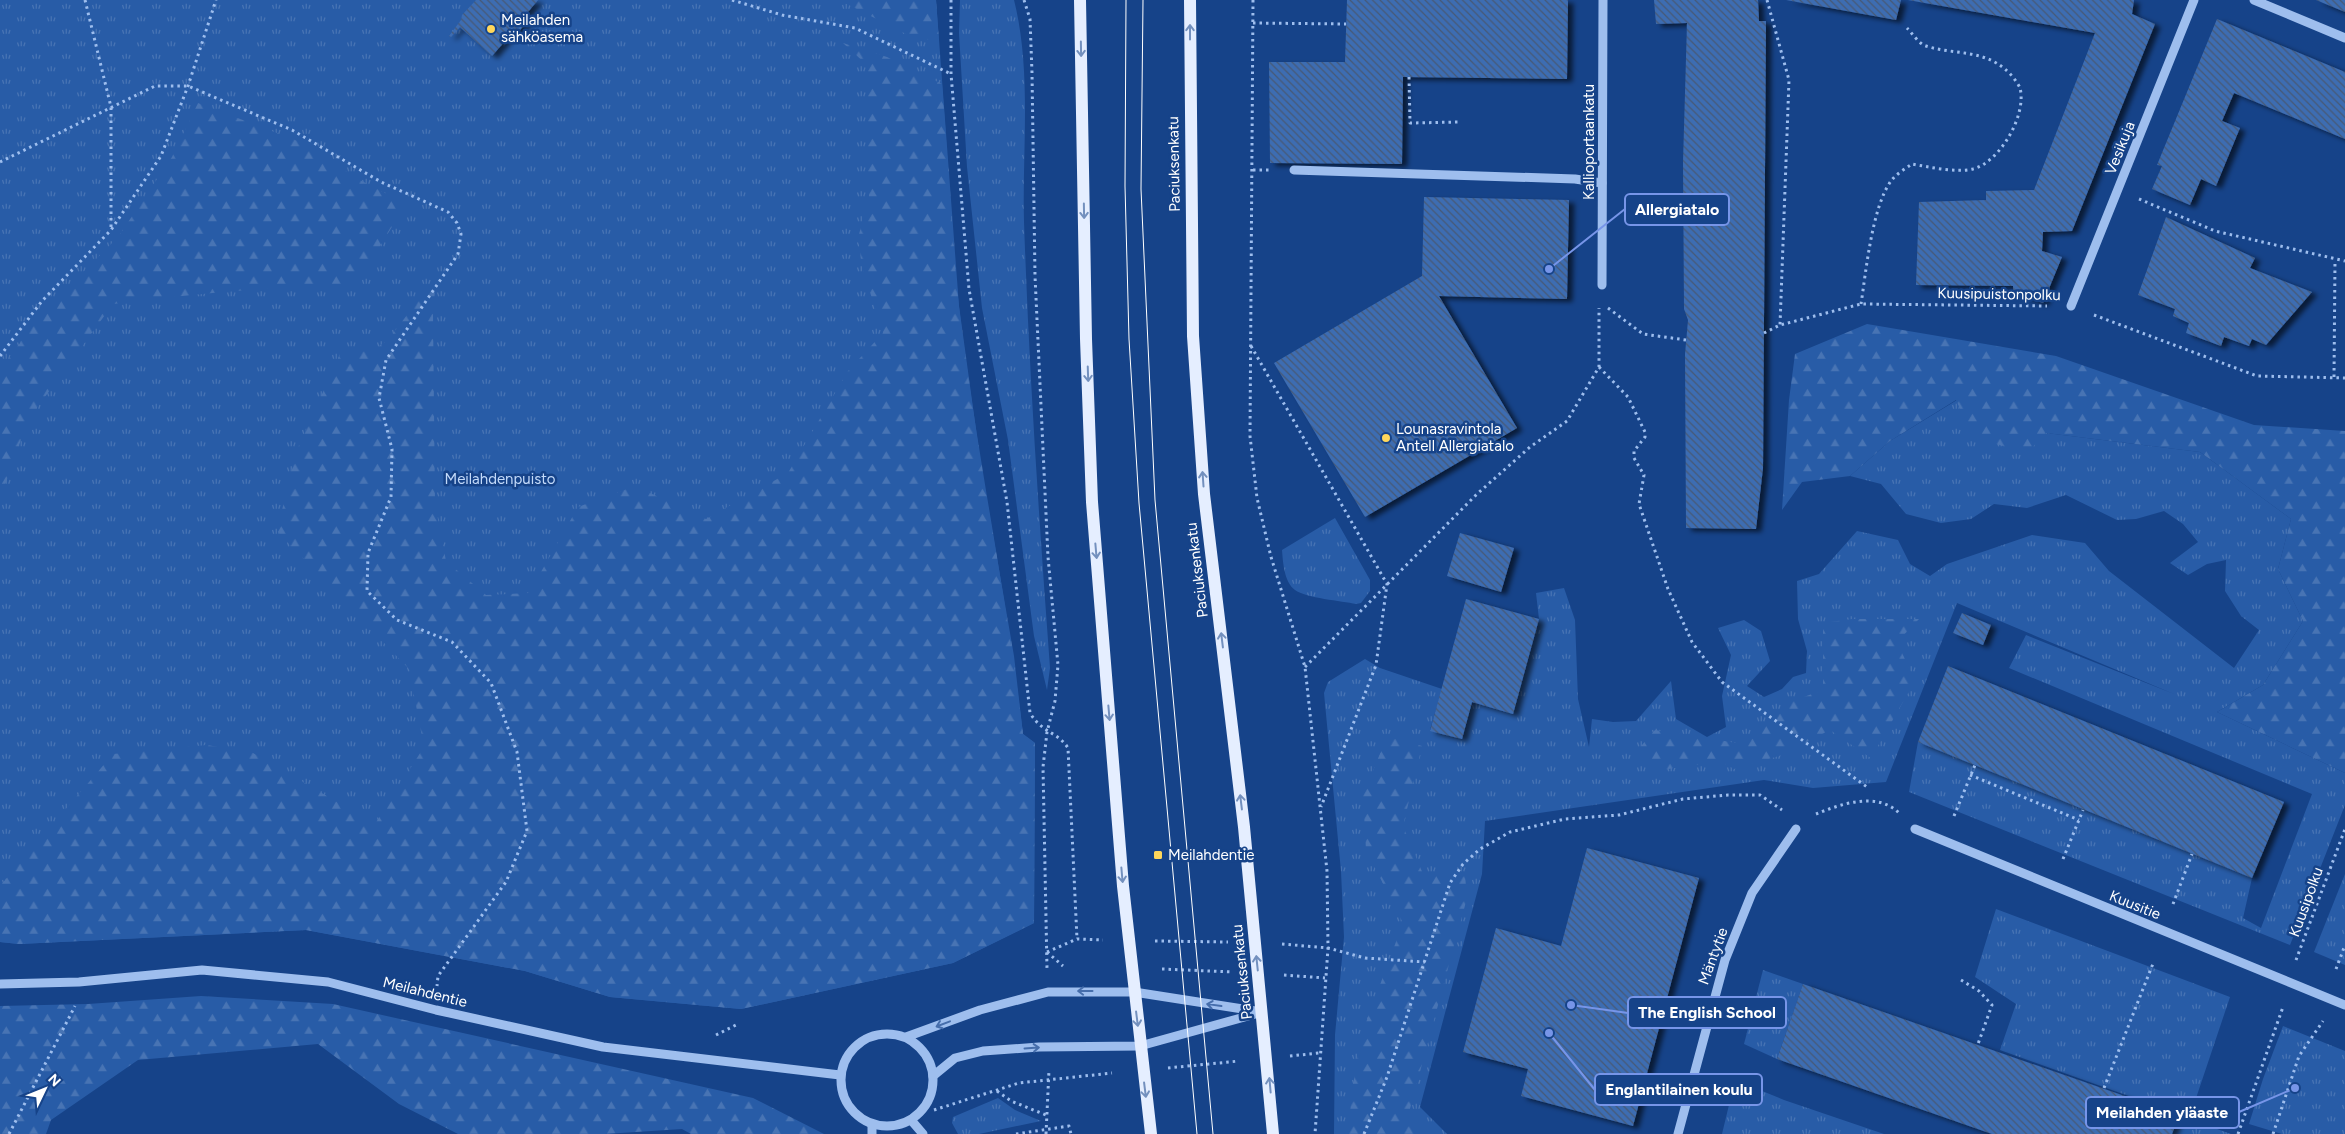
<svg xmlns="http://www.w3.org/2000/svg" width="2345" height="1134" font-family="Figtree,sans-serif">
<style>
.grass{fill:url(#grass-tufts)}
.forest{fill:url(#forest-firs)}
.building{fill:url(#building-back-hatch);filter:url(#shadow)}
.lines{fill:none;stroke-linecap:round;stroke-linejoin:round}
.path{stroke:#9ebeee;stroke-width:3;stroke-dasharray:2.5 4;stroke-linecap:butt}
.minor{stroke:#9ebeee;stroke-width:9}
.major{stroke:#e5eeff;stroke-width:12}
.tram{stroke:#fff;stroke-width:1}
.oneway{stroke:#7390be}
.oneway2{stroke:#466eac}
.poi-dot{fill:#ffd75b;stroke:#164389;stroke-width:2}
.labels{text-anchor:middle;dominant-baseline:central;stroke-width:5;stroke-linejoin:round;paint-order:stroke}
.poi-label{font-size:15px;fill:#fff;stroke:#164389;text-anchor:start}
.street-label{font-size:15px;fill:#fff;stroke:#164389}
.park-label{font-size:15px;fill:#c3dafa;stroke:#164389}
.leader{fill:none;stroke:#7795e8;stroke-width:2}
.callout-dot{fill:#7795e8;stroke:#164389;stroke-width:2}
.callout{fill:#164389;stroke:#7795e8;stroke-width:2}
.callout-label{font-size:16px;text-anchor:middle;font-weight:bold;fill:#fff}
</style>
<defs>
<pattern id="grass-tufts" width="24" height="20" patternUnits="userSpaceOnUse" patternTransform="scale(1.25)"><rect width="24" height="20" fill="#285ca7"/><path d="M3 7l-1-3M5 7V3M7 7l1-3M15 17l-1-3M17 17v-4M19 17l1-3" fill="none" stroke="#4874b4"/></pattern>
<pattern id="forest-firs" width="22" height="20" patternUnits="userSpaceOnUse" patternTransform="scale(1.25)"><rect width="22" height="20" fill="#285ca7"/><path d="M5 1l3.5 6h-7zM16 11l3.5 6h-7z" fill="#4874b4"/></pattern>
<pattern id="building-back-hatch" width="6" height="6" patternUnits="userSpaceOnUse" patternTransform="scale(1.25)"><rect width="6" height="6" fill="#3e6db2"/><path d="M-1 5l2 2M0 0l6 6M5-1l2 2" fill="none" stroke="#465975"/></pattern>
<filter id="shadow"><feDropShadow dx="5.5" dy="3" stdDeviation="2.5" flood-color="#0009"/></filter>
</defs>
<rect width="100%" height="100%" fill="#164389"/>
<g class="grass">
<polygon points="0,0 936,0 959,306 981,466 1014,656 1023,734 1035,743 1034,923 953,963 741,1009 610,997 525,971 306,930 19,944 0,942"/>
<path d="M 960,0 L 1014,0 C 1032,72 1022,149 1024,222 C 1029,371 1039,519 1050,668 L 1047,690 L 1034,636 L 1008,440 L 982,308 L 967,167 L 959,33 Z"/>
<polygon points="1957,400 2046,433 2200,452 2291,519 2278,569 2303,621 2263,685 2217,712 2345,773 2345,805 2290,945 1909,792 1918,742 2252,878 2243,918 2261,928 2312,794 2009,668 2026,635 2174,694 1957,603 1886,782 1813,788 1764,780 1485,821 1482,874 1420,1107 1447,1134 1334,1134 1335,1035 1344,937 1341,871 1324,693 1328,682 1365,659 1380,668 1442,689 1430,730 1461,739 1472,702 1513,713 1539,619 1536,593 1564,588 1575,620 1578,699 1589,747 1592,719 1613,722 1636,721 1671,681 1676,719 1707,737 1726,727 1722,696 1731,655 1718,628 1744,620 1761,631 1770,661 1747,686 1764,697 1782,689 1793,677 1806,673 1807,651 1798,619 1797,581 1819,574 1857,531 1898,540 1910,564 1930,576 1947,564 2032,535 2085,543 2109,571 2234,668 2259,630 2241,616 2225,591 2226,560 2207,564 2188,575 2170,563 2198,542 2183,524 2164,511 2136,519 2117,520 2066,495 2027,508 1994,504 1971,519 1941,523 1906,514 1881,484 1850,476 1890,441"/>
<path d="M 1335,518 L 1370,580 L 1370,591 L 1361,603 L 1356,604 C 1342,601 1306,598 1295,590 C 1284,582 1283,562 1282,550 Z"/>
<polygon points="2345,874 2345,965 2314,952"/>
<polygon points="1996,909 2230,997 2189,1119 2231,1134 2172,1134 2179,1114 2000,1050 2016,1004 1975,977"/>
<polygon points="1763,970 1803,984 1777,1059 1744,1044"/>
<polygon points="2283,1026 2345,1051 2345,1134 2282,1134 2249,1124 2263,1079"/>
<polygon points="1735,1080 1784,1100 1884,1134 1722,1134"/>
<polygon points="998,1098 1015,1110 1041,1121 979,1134 958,1134 952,1123 953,1117"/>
</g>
<g class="forest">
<polygon points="829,0 936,0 939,42 906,34 847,4"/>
<path d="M 843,43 L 887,57 L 942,84 C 948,158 951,233 959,307 C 976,450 1006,591 1023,734 L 1035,743 L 1034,923 L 953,963 L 741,1009 L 610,997 L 525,971 L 306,930 L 19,944 L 0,942 L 0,886 L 113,754 L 207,745 L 253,753 L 375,824 L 424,747 L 409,669 L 277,531 L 296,452 L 341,352 L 372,351 L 388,340 L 436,277 L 433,315 L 435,504 L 446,561 L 486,595 L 529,593 L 578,507 L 635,486 L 706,519 L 788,473 L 848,371 L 883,333 L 862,267 L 858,238 L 869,197 L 866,139 L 868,66 Z"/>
<path d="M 198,103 L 303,143 L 358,179 L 406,204 L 355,287 C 274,285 194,294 113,304 L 28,420 L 0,499 L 0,370 L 40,316 L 118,237 L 172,157 Z"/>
<polygon points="1867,324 2056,356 2254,425 2345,431 2345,773 2217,712 2263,685 2303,621 2278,569 2291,519 2200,452 2046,433 2027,453 1973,437 1956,400 1890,441 1850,476 1802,482 1782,510 1789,400 1795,354"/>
<polygon points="1852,619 1919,619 1897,642 1915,681 1871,758 1830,730 1779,756 1734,769 1720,761 1655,771 1636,752 1655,730 1743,744 1790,702 1823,690 1823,623"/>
<polygon points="1387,736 1422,746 1403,826 1423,874 1465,875 1467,898 1408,1116 1429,1134 1349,1134 1351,1098 1361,1036 1403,923 1366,850 1363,796"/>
<polygon points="201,996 333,1004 753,1098 824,1134 691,1134 682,1129 605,1134 458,1134 399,1104 318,1044 138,1060 51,1120 46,1134 0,1134 0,1006 88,1004"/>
</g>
<g class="building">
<polygon points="476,0 538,0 523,18 527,22 520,30 512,33 492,56 460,27 451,37 449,36 461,20 462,15"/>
<polygon points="1347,0 1568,0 1567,79 1403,77 1402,164 1270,163 1269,62 1345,62"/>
<polygon points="1654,0 1758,0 1759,21 1766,21 1763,468 1756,529 1686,528 1685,354 1688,320 1684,309 1683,162 1687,23 1656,24"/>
<polygon points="1786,0 1901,0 1896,20"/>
<polygon points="1908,0 2134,0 2132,14 2155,24 2072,231 2043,232 2042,251 2062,257 2043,303 2013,292 2013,286 1916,285 1919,202 1986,200 1986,191 2034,190 2095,33"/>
<polygon points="2316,0 2345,0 2345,12"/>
<polygon points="2217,19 2345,72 2345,139 2234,93 2222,121 2240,128 2216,186 2201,179 2190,205 2152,189 2162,166 2157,165"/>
<polygon points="1424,197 1569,200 1567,299 1439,296 1517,428 1365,517 1274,363 1422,276"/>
<polygon points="2166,217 2255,258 2250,268 2312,292 2266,345 2252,339 2249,346 2224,337 2221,346 2186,333 2189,323 2173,316 2175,309 2138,295"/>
<polygon points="1460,533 1514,548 1501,592 1447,576"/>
<polygon points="1466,599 1539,619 1513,714 1472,702 1462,739 1430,731"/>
<polygon points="1962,613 1991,625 1983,645 1953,633"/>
<polygon points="1948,666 2284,802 2252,878 1918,742"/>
<polygon points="1587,848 1699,878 1633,1126 1521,1096 1528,1069 1463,1052 1496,928 1561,946"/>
<polygon points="1803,984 2179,1115 2172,1134 1992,1134 1777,1059"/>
</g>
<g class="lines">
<g class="path">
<polyline points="85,0 111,107 111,229"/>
<polyline points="732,0 782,15 855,28 951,74"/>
<path d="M 951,0 L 951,74 L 969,289 L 1007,502 L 1030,713 C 1042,733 1058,732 1068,748 L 1077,939"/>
<polyline points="1024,0 1030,19 1032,73 1035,276 1048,557 1058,665 1055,701 1047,732 1043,767 1047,969"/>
<polyline points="1253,0 1250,436 1257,498 1271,557 1305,667 1327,871 1328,948 1315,1134"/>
<polyline points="1767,0 1789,80 1780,325"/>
<polyline points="1253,23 1346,24"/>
<polyline points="1409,77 1410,123 1461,122"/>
<polyline points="0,162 155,86 188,86 292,130 381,182 448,212 457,223 461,234 458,254 386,360 379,398 392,449 391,497 368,553 367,591 397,620 452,642 491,683 517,752 527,831 506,882 438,976 437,986"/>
<polyline points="1253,170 1271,170"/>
<polyline points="2139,199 2215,231 2345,261"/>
<path d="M 1861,304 C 1866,272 1872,207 1891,181 C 1896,174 1905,169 1912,164 C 1929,167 1956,173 1973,169 C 2000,162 2027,115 2020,88 C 2018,83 2010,73 2006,70 C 1982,49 1954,55 1926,46 C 1919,44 1912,33 1907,28"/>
<polyline points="1608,308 1643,334 1686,340"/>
<polyline points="2094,315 2257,376 2345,378"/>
<polyline points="1764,333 1780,325 1861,304 2047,306"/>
<polyline points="1251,346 1387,584 1376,665 1321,807"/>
<polyline points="0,356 42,301 111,230 161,156 188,86 216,0"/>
<polyline points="1599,367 1628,397 1645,432 1645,437 1634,451 1634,458 1644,475 1639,504 1668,589 1692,642 1722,682 1867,787"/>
<polyline points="2334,377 2335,261"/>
<polyline points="1305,667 1477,494 1530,447 1567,421 1599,367 1599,308"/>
<polyline points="1970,775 2079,820"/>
<path d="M 1816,814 C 1841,804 1877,791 1899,813"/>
<polyline points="1954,816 1975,765"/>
<polyline points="2063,859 2083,810"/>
<polyline points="2173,904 2192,854"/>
<polyline points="1155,941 1228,942"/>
<polyline points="1282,944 1328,948 1365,958 1425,962"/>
<polyline points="1047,952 1077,939 1103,940"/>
<polyline points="1047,952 1063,966"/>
<polyline points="2296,960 2345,829"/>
<polyline points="1162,969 1233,972"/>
<polyline points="2336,969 2345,945"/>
<polyline points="1284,975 1325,978"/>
<polyline points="1961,980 1979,991 1992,1005 1978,1044"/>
<polyline points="716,1035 736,1025"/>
<polyline points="1290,1056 1319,1053"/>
<polyline points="1168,1068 1239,1061"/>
<polyline points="2104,1088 2154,961"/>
<polyline points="997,1091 1011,1101 1046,1115"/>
<polyline points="934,1110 1019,1083 1112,1073"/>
<polyline points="9,1134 75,1006"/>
<polyline points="1016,1134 1069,1126 1071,1134"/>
<polyline points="1046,1134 1049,1070"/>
<polyline points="1364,1134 1387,1077 1450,883 1463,864 1480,849 1496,840 1510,832 1565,819 1619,815 1683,799 1728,795 1760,795 1782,810"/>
<polyline points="2238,1134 2283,1007"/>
<polyline points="2273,1134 2299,1056 2323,1021"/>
</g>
<g class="minor">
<polyline points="2254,0 2345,38"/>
<polyline points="1294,170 1575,179 1602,183"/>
<polyline points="1602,285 1603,0"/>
<polyline points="2071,306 2194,0"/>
<polyline points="1915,829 2345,1005"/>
<polyline points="0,984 79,982 202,970 328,982 436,1010 603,1047 840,1075"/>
<circle cx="887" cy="1080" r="46"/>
<polyline points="906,1037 980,1010 1048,992 1134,992 1262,1012"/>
<polyline points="933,1076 955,1058 983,1051 1039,1047 1140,1046 1259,1013"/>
<polyline points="911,1120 923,1134"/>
<polyline points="872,1124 872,1134"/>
<polyline points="1678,1134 1725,960 1752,893 1796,829"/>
</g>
<g class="major">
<polyline points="1080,0 1086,339 1092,502 1123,886 1151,1134"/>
<polyline points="1190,0 1193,336 1204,494 1244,827 1273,1134"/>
</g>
<g class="tram">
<polyline points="1126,0 1125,186 1129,339 1139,503 1197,1134"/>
<polyline points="1143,0 1141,189 1155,500 1213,1134"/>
</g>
</g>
<defs><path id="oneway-shaft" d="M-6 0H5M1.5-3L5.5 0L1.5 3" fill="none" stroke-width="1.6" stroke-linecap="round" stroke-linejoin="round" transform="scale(1.25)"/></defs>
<g class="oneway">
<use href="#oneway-shaft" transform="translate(1190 32) rotate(-90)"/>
<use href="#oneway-shaft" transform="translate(1081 49) rotate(89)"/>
<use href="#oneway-shaft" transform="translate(1084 211) rotate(89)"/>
<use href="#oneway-shaft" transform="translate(1088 374) rotate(88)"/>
<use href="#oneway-shaft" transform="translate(1203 479) rotate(-94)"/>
<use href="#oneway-shaft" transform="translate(1096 551) rotate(85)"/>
<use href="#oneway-shaft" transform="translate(1222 640) rotate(-97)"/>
<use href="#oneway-shaft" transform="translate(1109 713) rotate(85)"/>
<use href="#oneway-shaft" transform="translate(1241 802) rotate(-97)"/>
<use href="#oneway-shaft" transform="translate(1122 875) rotate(85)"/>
<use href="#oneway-shaft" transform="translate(1257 963) rotate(-96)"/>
<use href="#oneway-shaft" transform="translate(1137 1019) rotate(83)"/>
<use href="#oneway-shaft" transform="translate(1270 1085) rotate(-95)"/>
<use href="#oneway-shaft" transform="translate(1145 1090) rotate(83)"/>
</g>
<g class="oneway2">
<use href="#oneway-shaft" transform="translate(1085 991) rotate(180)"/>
<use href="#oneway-shaft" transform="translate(1214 1005) rotate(-172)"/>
<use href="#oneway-shaft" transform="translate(943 1024) rotate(159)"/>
<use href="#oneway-shaft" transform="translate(1032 1048) rotate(-4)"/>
</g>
<g class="poi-dot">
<circle cx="491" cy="29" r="5"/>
<circle cx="1386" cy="438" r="5"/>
<rect x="1153" y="850" width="10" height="10" rx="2.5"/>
</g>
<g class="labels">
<g class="poi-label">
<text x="501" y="20">Meilahden<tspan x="501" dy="17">sähköasema</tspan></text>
<text x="1396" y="429">Lounasravintola<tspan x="1396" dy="17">Antell Allergiatalo</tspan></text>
<text x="1168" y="855">Meilahdentie</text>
</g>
<g class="street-label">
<text transform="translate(1589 142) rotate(-90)">Kallioportaankatu</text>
<text transform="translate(2120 148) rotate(-68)">Vesikuja</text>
<text transform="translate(1174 164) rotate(-91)">Paciuksenkatu</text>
<text transform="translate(1999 294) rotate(1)">Kuusipuistonpolku</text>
<text transform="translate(1197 570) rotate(-97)">Paciuksenkatu</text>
<text transform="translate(2306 902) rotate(-70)">Kuusipolku</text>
<text transform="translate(2135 905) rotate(22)">Kuusitie</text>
<text transform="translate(1713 956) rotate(-70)">Mäntytie</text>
<text transform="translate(1242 972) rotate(-96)">Paciuksenkatu</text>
<text transform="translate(425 992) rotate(14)">Meilahdentie</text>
</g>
<g class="park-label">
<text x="500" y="479">Meilahdenpuisto</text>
</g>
</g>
<path class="leader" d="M1549 269L1625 209M1571 1005L1628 1013M1549 1033L1595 1090M2295 1088L2239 1112"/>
<g class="callout-dot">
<circle cx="1549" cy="269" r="5"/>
<circle cx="1571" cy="1005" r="5"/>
<circle cx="1549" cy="1033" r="5"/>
<circle cx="2295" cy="1088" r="5"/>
</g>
<g class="callout">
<rect x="1625" y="194" width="104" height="31" rx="5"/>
<rect x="1628" y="997" width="158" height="31" rx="5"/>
<rect x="1595" y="1074" width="167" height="31" rx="5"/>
<rect x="2086" y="1097" width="153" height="31" rx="5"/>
</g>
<g class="callout-label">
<text x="1677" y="215">Allergiatalo</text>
<text x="1707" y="1018">The English School</text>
<text x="1679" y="1095">Englantilainen koulu</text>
<text x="2162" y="1118">Meilahden yläaste</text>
</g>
<g transform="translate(45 1089) rotate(47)" stroke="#164389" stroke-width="4" paint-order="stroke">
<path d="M0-4L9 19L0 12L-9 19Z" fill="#ffffff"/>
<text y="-8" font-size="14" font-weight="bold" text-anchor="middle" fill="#ffffff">N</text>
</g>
</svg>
